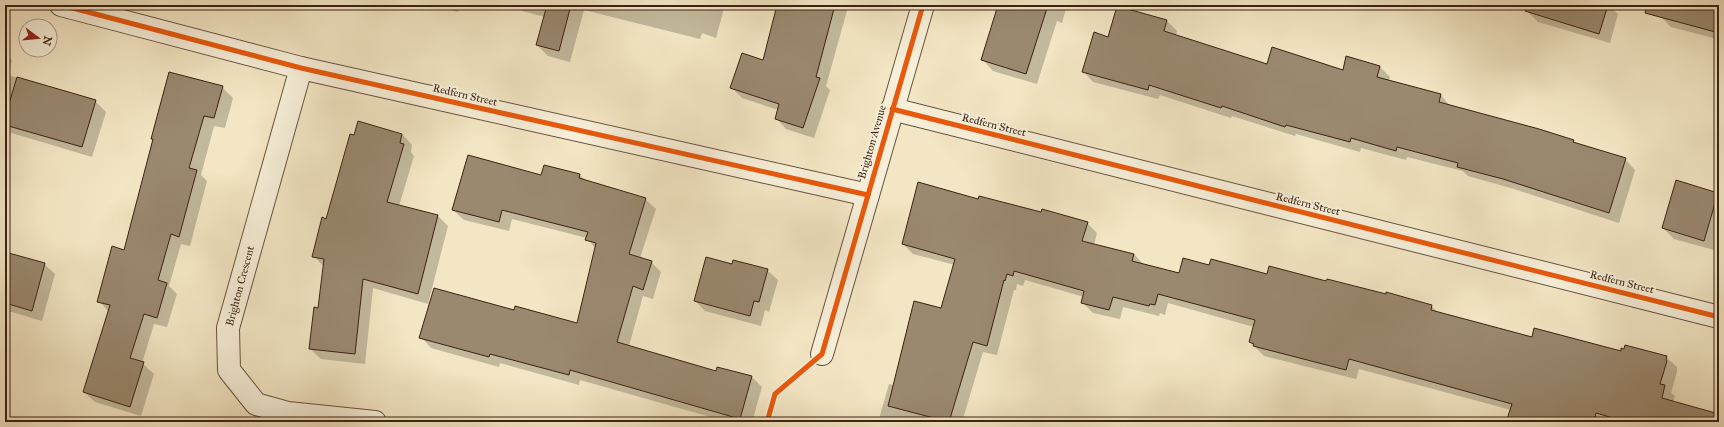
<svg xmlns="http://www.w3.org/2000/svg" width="1724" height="427" font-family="'IM FELL Great Primer',serif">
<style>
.shadow{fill:#0003}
.building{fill:#9a886f;stroke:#3a2212}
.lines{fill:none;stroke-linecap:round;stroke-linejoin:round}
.street-casing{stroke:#68533e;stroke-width:24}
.street{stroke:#f7efd9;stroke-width:22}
.cycleway-casing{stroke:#f7efd9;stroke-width:8}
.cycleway{stroke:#e8590c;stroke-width:5}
.labels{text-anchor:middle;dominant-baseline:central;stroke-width:4;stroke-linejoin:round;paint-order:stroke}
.street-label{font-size:11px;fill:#3a2212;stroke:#f7efd9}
</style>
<rect width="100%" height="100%" fill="#f3e6c4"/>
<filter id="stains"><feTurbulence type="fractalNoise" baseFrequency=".005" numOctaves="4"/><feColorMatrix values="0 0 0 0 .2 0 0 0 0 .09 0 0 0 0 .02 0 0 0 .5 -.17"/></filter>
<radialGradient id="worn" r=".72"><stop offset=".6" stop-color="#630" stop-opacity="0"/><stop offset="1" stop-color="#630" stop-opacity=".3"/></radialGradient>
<g class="shadow">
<polygon points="431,5 460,5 458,12"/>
<polygon points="517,5 725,5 716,38 702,33 700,39 584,10 570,62 548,56 537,45 545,17 522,11"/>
<polygon points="778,5 846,5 848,7 826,86 830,90 814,138 786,129 776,118 778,110 742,98 731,87 763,61"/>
<polygon points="1011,5 1067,5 1062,23 1057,21 1037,84 993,71 983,60"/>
<polygon points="1530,5 1609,5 1618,14 1610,43 1538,22 1528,12"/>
<polygon points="1664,5 1719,5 1719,41 1717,39 1671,27 1661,17"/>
<polygon points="1167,21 1177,31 1176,36 1268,65 1344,72 1347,58 1380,67 1390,77 1389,81 1441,95 1450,106 1539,130 1574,141 1577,145 1625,159 1635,170 1619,223 1514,189 1468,176 1463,171 1407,157 1406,160 1361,148 1360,152 1296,134 1295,136 1232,116 1231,118 1160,95 1158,99 1093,82 1083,71 1109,38"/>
<polygon points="5,53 12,60 8,75 95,101 106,112 92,157 5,131"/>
<polygon points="222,87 233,98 225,128 214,126 201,175 207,181 190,246 181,244 169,286 177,294 167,327 154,324 142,363 154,374 141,416 95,402 84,392 109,312 99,301 125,251 153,140 152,138"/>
<polygon points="402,134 412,145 411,152 414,156 399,206 438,216 448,226 428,304 373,288 365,364 321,359 310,349 319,309 324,267 314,256 327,220"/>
<polygon points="545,166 580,175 585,180 645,199 656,209 640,258 651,262 661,272 653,299 643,296 629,346 717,372 752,377 762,387 752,422 728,422 580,380 579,385 500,363 499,367 431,348 421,337 515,311 578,324 596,249 587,238 512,219 509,231 464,220 453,210 542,176"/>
<polygon points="1677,181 1719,194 1719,245 1716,245 1714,250 1674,239 1663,228"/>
<polygon points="979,200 1087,223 1097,233 1094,245 1134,254 1144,265 1180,275 1209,266 1268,275 1327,282 1431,306 1439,313 1532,338 1621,352 1666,357 1677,367 1677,372 1671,393 1675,396 1673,402 1719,414 1719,422 1511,422 1511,410 1359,369 1356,379 1264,356 1250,342 1254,327 1168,303 1165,315 1160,313 1159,316 1123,307 1120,319 1093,313 1082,302 1084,297 1025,280 1023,286 1017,284 1016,290 1014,290 997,355 983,352 962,422 878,422 889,384 894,385 942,309 955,265 913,254 903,244"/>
<polygon points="5,253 44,264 55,274 42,321 5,310"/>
<polygon points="733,265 767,270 778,280 769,312 765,310 761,326 705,311 695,301"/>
<polygon points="1042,417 1062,422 1041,422"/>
</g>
<g class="building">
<polygon points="547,5 571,5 559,51 536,45"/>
<polygon points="777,5 835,5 816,77 820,78 803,128 775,119 779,104 730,88 742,53 763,60"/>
<polygon points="998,5 1048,5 1026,74 981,60"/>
<polygon points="1526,5 1608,5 1599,34 1525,11"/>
<polygon points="1647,5 1719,5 1719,33 1645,13"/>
<polygon points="1117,6 1167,20 1164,31 1267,64 1272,47 1343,70 1346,56 1380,66 1377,77 1441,94 1439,102 1539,129 1574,140 1573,142 1626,158 1609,213 1503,179 1457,167 1458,163 1397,147 1396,151 1351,138 1350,142 1286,125 1285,127 1222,106 1221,108 1149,85 1148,90 1082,72 1094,32 1108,37"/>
<polygon points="169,72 223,86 214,118 204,116 189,168 197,170 179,237 171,234 158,280 167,283 157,318 144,314 130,358 144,362 130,407 83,392 110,305 97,302 112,246 124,250 153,139 151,139"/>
<polygon points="17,77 96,100 82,147 5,125 5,117"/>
<polygon points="358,121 402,134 400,143 404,144 387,202 438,215 418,294 363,279 355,354 309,349 314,307 318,308 324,259 312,257 322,217 326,219 350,134 354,135"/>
<polygon points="468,155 541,175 544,165 580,174 579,178 646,198 629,254 652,261 643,290 633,286 617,342 716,371 717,367 752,376 740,419 570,370 569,375 490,354 489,357 419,338 434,288 514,310 515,306 577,323 596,243 585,240 588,232 502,210 499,222 452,210"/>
<polygon points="1676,180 1718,193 1704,241 1662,228"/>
<polygon points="918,182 978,199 979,196 1041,212 1042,209 1088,222 1082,241 1134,254 1132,261 1179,273 1183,258 1209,265 1211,259 1267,274 1269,266 1326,281 1327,279 1386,294 1386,292 1432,305 1431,310 1532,337 1534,328 1621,351 1621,348 1624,349 1625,345 1667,356 1666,360 1667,361 1660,384 1665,385 1662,398 1719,414 1719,422 1627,422 1596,413 1594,422 1506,422 1512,404 1349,359 1346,370 1253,346 1254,344 1249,342 1255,320 1158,294 1155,305 1150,304 1149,306 1113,297 1109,310 1081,303 1084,291 1014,271 1013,276 1007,274 1005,281 1004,280 987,346 973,342 949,422 888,406 914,301 941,308 955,259 902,244"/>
<polygon points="5,252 45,263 32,311 5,303"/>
<polygon points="706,257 732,264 733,260 768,269 759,302 754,301 750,316 694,301"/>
</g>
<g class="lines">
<g class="street-casing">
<g id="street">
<polyline points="61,5 301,68 868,195"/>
<polyline points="301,68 228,328 229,370 256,404 288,413 375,422"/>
<polyline points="892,109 1719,317"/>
<polyline points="822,354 923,5"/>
</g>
</g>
<use href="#street" class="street"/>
<g class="cycleway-casing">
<g id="cycleway">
<polyline points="61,5 301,68 868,195"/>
<polyline points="892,109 1719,317"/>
<polyline points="767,422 775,394 822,354 923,5"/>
</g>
</g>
<use href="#cycleway" class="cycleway"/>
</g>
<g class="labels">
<g class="street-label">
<text transform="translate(465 95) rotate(13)">Redfern Street</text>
<text transform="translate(994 125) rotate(14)">Redfern Street</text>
<text transform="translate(872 142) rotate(-74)">Brighton Avenue</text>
<text transform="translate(1308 204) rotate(14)">Redfern Street</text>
<text transform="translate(1622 282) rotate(14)">Redfern Street</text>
<text transform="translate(240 286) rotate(-75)">Brighton Crescent</text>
</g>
</g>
<rect width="1724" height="427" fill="none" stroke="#f3e6c4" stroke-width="20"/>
<rect x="6" y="6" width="1712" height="415" fill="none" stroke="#3a2212" stroke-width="2"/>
<rect x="10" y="10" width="1704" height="407" fill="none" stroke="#3a2212"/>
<g transform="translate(38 38) rotate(106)"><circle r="19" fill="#f7efd9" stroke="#ab9d89"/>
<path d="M0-3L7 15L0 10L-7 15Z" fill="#8f2418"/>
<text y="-6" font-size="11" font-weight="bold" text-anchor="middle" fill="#3a2212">N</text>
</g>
<rect width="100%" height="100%" filter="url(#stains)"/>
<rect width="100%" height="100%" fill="url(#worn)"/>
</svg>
